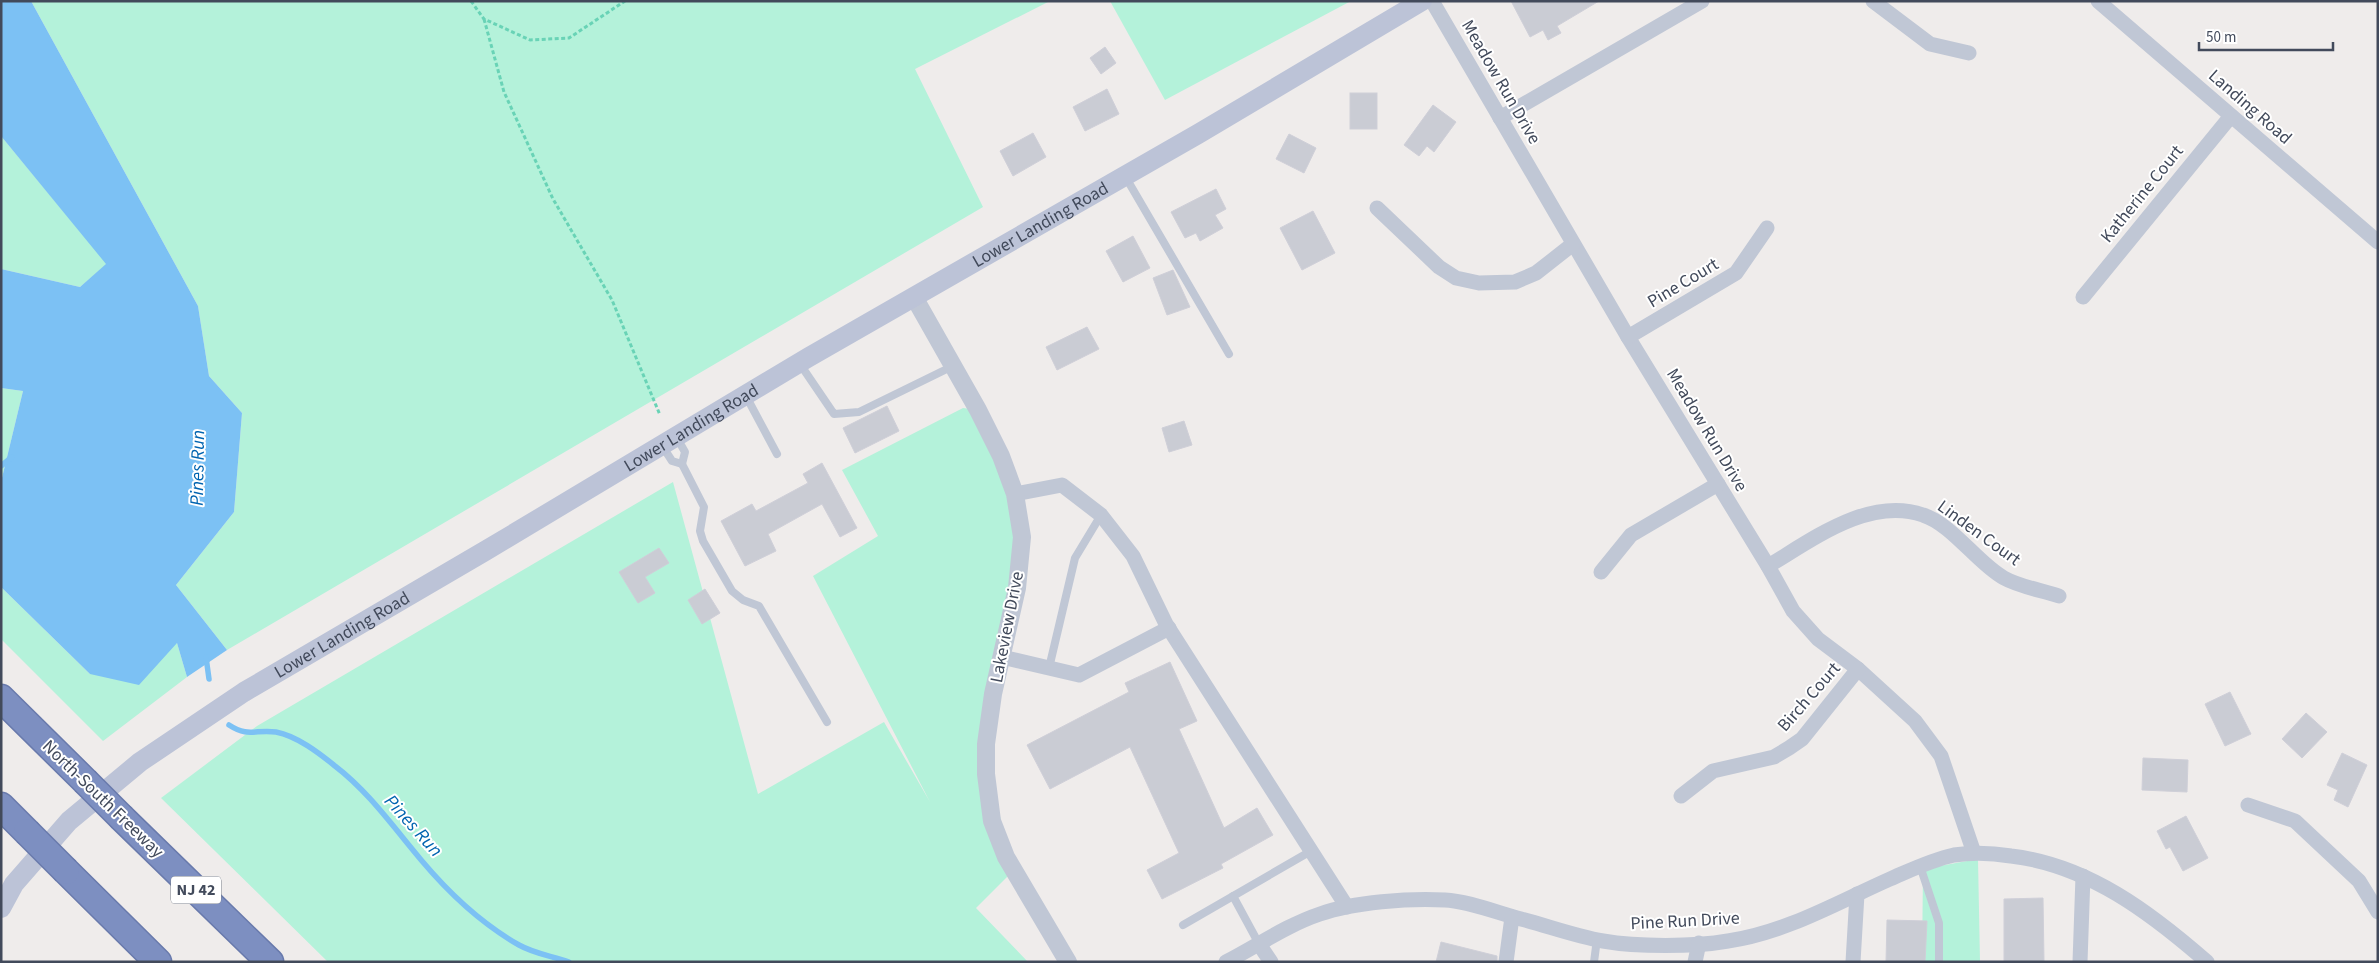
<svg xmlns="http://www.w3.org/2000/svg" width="2379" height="963" font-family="'Source Sans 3',sans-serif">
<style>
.green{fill:#b4f2da}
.water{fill:#7cc1f4}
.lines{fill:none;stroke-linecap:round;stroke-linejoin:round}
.stream{stroke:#7cc1f4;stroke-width:5.5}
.building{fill:#caccd4;stroke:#cfcfd8}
.motorway-casing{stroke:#697aac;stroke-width:29}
.path{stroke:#69d3b6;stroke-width:3;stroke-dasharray:4 2.5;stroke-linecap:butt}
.service{stroke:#c0c7d5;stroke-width:8}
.minor{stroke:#c0c7d5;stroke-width:15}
.tertiary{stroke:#c0c7d5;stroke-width:18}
.secondary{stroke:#bcc3d7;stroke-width:20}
.motorway{stroke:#7d8fc1;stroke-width:26}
.motorway-bridge-casing{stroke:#697aac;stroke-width:29;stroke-linecap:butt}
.motorway-bridge{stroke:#7d8fc1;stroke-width:26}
.labels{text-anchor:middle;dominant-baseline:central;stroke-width:4;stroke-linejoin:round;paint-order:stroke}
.shield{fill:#fff;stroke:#7b808c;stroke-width:1}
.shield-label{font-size:16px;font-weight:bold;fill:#424a5b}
.street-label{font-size:18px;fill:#424a5b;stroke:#fff}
.water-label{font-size:19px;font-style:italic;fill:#0064b0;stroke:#fff}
</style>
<rect width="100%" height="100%" fill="#efeceb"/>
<g class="green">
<polygon points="31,1 1050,1 915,69 983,207 227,650 176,585 234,512 242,413 209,376 198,306"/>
<polygon points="1110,1 1351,1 1165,100"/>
<polygon points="1,136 107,264 80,287 1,269"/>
<polygon points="1,388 23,391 1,482"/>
<polygon points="963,408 978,410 1022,537 986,744 1011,873 976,908 1028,962 328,962 161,798 257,726 673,482 758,794 884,722 930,802 813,576 878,536 842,470"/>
<polygon points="1,587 90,674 177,643 187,677 103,741 1,639"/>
<polygon points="1978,859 1980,962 1922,962 1923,869"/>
</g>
<polygon class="water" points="1,1 31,1 198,306 209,376 242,413 234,512 176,585 227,650 187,677 177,643 139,685 90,674 1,587 1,482 23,391 1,388 1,269 80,287 106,264 1,136"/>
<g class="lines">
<g class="stream">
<polyline points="1,466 12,457"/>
<polyline points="206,657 209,679"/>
<path d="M 229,725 C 249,738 255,729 276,732 C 297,736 319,753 335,766 C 369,792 394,828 422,861 C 449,893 482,924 519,945 C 535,954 552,956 569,962"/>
</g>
</g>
<g class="building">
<polygon points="1511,1 1599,1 1557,26 1561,33 1548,40 1543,30 1530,37"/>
<polygon points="1105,47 1116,63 1101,74 1090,58"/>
<polygon points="1107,89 1119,114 1085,131 1073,107"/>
<rect x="1350" y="93" width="27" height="36"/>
<polygon points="1433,105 1456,122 1434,152 1427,146 1419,156 1404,145"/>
<polygon points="1033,133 1046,157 1013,176 1000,151"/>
<polygon points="1289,134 1316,148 1304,173 1276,159"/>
<polygon points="1216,189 1226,209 1215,215 1223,228 1200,241 1196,233 1185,238 1171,212"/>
<polygon points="1313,211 1335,253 1302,270 1280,228"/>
<polygon points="1133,236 1150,268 1123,282 1106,251"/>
<polygon points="1173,270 1190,307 1167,315 1153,278"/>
<polygon points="1087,327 1099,349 1057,370 1046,347"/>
<polygon points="887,406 899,431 855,453 843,428"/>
<polygon points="1184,421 1192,445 1169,452 1162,428"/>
<polygon points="822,463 857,528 840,537 822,504 768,534 776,551 745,566 721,521 752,504 756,511 808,483 803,474"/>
<polygon points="659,548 669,563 645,577 655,593 638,603 619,572"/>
<polygon points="705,589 720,613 702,624 688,600"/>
<polygon points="1170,662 1197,721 1179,729 1224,828 1257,808 1273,835 1221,864 1223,868 1162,899 1147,870 1179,853 1130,747 1050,789 1027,745 1129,692 1125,683"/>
<polygon points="2230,692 2251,734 2225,746 2205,704"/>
<polygon points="2306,713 2327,732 2302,758 2282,739"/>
<polygon points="2342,753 2367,765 2348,807 2334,800 2338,790 2327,785"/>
<polygon points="2143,758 2188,760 2187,792 2142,790"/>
<polygon points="2186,816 2208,858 2183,871 2170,847 2166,849 2157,831"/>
<polygon points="2043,898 2044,962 2004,962 2004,899"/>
<polygon points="1887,920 1927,921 1925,962 1886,962"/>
<polygon points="1441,942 1497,956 1497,962 1436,962"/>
</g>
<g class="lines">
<g class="motorway-casing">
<g id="motorway">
<polyline points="1,698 85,781"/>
<polyline points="1,806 27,832"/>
<polyline points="122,818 270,962"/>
<polyline points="66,871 158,962"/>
</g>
</g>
<g class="path">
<polyline points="471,1 484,19 530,40 569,38 625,1"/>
<polyline points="484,19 504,92 553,199 612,300 660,415"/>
</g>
<g class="service">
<polyline points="1125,176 1229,354"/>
<polyline points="800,364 834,414 859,412 953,366"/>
<polyline points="746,396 777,454"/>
<polyline points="663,447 672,461 682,464 685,452 677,438"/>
<polyline points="682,464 704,507 700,531 703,541 732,591 743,600 759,606 827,722"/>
<polyline points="1049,668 1075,558 1101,515"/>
<polyline points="1920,866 1939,923 1939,962"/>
<polyline points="1233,896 1259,944"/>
<polyline points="1183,925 1311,851"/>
<polyline points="1594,962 1597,939"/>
</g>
<g class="minor">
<polyline points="1432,1 1628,337 1768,566 1793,611 1818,639 1858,669 1915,721 1941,756 1974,853"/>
<polyline points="1873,1 1930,44 1969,53"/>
<polyline points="2098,1 2378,242"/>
<polyline points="1500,118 1702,1"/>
<polyline points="1377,208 1439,267 1456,278 1479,283 1515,282 1536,273 1573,244"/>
<polyline points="2083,297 2231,116"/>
<polyline points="1628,337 1736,273 1767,228"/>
<polyline points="1015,494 1062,485 1101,515 1133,556 1166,624 1347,907"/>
<path d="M 1768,566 C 1812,540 1869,496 1923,515 C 1952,524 1978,564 2004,578 C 2020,587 2041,590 2059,596"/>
<polyline points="1601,572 1631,535 1718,484"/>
<polyline points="1002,657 1079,675 1169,628"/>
<polyline points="1681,796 1713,771 1774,757 1789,748 1802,739 1858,669"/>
<polyline points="2248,805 2295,821 2359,881 2378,912"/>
<polyline points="1259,944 1271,962"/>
<path d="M 1226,962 C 1257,946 1287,925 1320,914 C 1354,902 1409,898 1445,900 C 1468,901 1498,913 1521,919 C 1548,926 1575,936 1603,941 C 1637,947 1694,947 1728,941 C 1785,933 1838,902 1890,879 C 1911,870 1931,860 1954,855 C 1973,852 1993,853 2011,856 C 2088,865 2151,913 2207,962"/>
<polyline points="1506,962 1512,917"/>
<polyline points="1695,962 1699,943"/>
<polyline points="1853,962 1857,894"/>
<polyline points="2080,962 2083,876"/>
</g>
<polyline class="tertiary" points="914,297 978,410 1001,456 1015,494 1022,537 1017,588 993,694 986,744 986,774 992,821 1006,857 1068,962"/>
<path class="secondary" id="s1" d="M 1,908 L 14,884 L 69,821 L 140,762 L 244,692 L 485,551 L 809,357 L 1198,134 L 1422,1"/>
<use href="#motorway" class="motorway"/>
<g class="motorway-bridge-casing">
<g id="motorway-bridge">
<polyline points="85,781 122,818"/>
<polyline points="27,832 66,871"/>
</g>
</g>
<use href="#motorway-bridge" class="motorway-bridge"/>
</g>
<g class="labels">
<rect class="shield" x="171" y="876.5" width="50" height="27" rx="4"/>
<g class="shield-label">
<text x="196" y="890">NJ 42</text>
</g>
<g class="street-label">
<text transform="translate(1501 82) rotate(60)">Meadow Run Drive</text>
<text transform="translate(2250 107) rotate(41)">Landing Road</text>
<text transform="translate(2142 194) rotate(-51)">Katherine Court</text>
<text stroke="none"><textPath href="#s1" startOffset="1252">Lower Landing Road</textPath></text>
<text transform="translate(1683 283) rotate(-31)">Pine Court</text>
<text stroke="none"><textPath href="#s1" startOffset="848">Lower Landing Road</textPath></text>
<text transform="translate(1707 430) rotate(59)">Meadow Run Drive</text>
<text transform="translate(1979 533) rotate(36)">Linden Court</text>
<text transform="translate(1007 627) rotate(-79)">Lakeview Drive</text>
<text stroke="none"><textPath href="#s1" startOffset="442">Lower Landing Road</textPath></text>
<text transform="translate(1809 697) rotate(-49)">Birch Court</text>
<text transform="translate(103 799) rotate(44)">North-South Freeway</text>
<text transform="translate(1685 921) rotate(-3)">Pine Run Drive</text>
</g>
<g class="water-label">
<text transform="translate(198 468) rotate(-89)">Pines Run</text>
<text transform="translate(413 826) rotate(48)">Pines Run</text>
</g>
</g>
<rect width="2379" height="963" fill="none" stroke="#424a5b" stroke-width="5"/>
<path d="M2199 42v8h134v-8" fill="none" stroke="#424a5b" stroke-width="2.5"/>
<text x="2206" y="42" font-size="15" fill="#424a5b" stroke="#ffffff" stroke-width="4" paint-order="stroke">50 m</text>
</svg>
